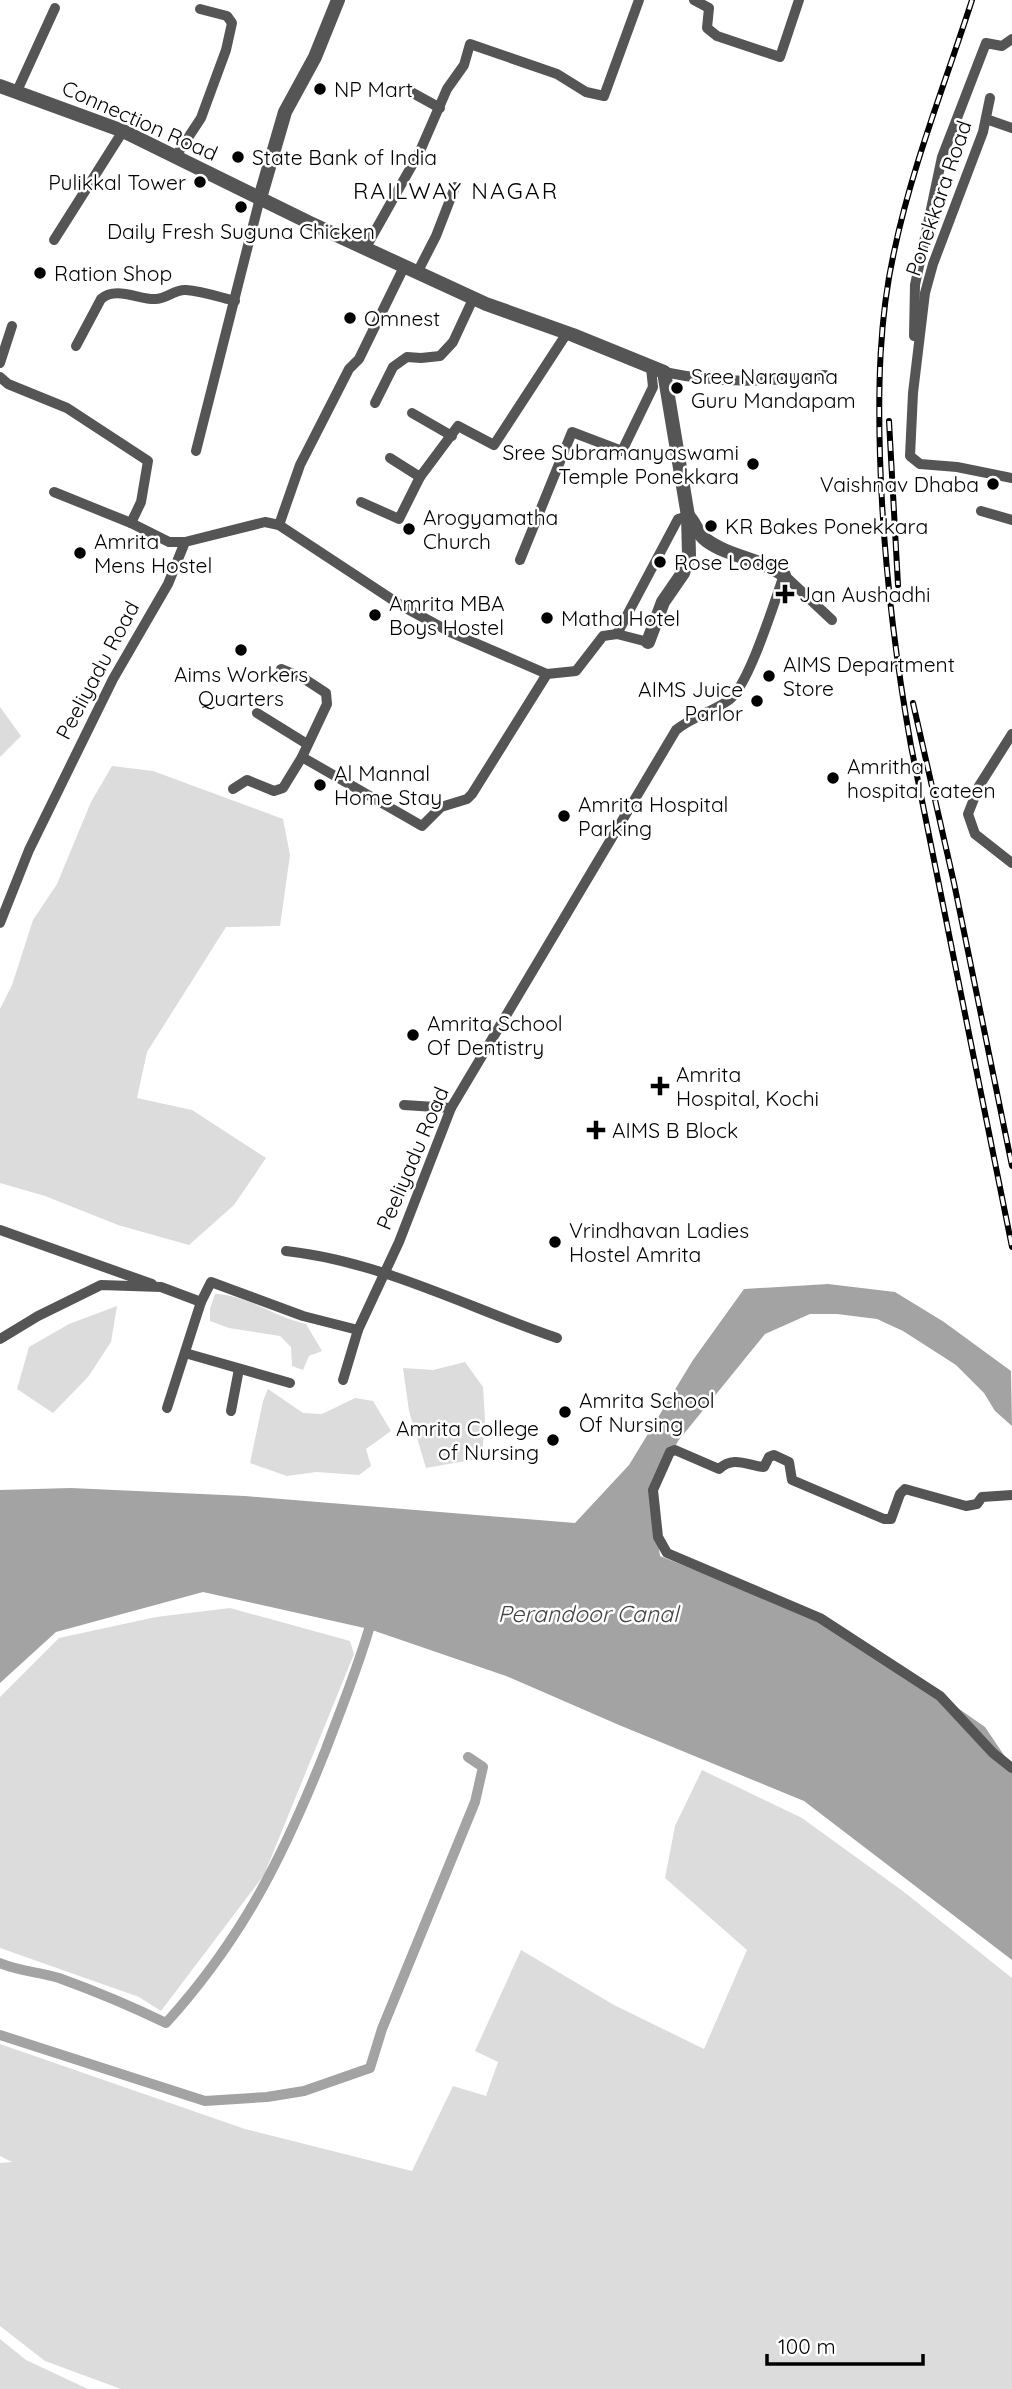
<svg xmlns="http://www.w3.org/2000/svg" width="1012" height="2389" font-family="Quicksand,sans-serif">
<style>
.green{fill:#dcdcdc}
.water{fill:#a3a3a3}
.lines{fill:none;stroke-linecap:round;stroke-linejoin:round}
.canal{stroke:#a3a3a3;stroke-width:10}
.minor{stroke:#555;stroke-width:10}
.tertiary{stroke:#555;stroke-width:14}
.rail-casing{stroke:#000;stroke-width:6}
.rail{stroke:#fff;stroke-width:3.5;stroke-dasharray:10;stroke-linecap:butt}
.poi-dot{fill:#000;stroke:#fff;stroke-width:2.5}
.labels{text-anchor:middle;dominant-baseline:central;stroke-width:5;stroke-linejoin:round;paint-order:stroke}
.poi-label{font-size:21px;fill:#000;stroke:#fff;text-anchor:start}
.street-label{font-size:21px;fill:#000;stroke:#fff}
.neighbourhood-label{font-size:23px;letter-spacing:2px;fill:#000;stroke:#fff}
.water-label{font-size:23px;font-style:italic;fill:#444;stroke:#fff}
</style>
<rect width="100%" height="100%" fill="#fff"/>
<g class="green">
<polygon points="0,707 21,736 0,757"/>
<polygon points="112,766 153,771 283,819 290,855 280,926 226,927 147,1052 137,1098 192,1110 266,1158 234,1205 189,1245 118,1225 45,1196 0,1183 0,1009 12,985 33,920 57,884 91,802"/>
<path d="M 215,1294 C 248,1295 274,1317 306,1324 L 322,1351 L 309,1356 L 303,1370 L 292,1366 L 291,1347 L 280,1336 L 229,1328 L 210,1321 L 210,1309 Z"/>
<polygon points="117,1306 111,1342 88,1377 53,1413 17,1389 29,1347 69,1324"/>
<polygon points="465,1362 483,1387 485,1419 482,1458 426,1468 409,1411 403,1368 433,1370"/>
<polygon points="268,1389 303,1413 322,1414 355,1398 373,1401 391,1431 366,1449 371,1466 359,1475 316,1472 287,1476 250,1463 263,1401"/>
<polygon points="230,1608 350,1641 354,1654 264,1875 161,2011 139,1997 0,1948 0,1697 59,1638 156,1617"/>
<polygon points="702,1770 802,1818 904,1892 1012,1978 1012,2389 121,2389 45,2361 0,2326 0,2163 12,2162 0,2156 0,2044 245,2129 412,2171 453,2086 486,2096 498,2062 475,2051 521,1950 614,2005 704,2049 747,1950 665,1878 675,1826"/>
<polygon points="0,2339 26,2360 88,2389 0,2389"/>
</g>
<polygon class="water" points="828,1284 895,1292 944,1322 1011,1371 1012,1426 995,1411 984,1393 956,1365 903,1331 877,1319 837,1314 810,1314 765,1334 678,1441 651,1494 660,1556 847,1631 985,1727 1012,1767 1012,1960 804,1801 619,1725 506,1676 369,1629 203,1592 56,1632 0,1683 0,1490 71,1488 245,1496 575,1523 629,1465 693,1360 744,1289"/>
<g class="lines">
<g class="canal">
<path d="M 0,1963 C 19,1971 39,1972 59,1978 C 95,1991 131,2006 166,2023 C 243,1938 284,1855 326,1749 C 341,1709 357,1670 369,1629"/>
<polyline points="0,2035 205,2101 267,2097 304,2091 370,2068 382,2029 475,1802 483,1767 468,1757"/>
</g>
<g class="minor">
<polyline points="694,0 709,8 707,28 717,36 780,57 799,0"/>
<polyline points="17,91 55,8"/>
<polyline points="411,92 440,108"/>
<polyline points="990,98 983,132 933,264 925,293 913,393 910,456 920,464 957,467 1012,478"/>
<polyline points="986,119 1012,128"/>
<polyline points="176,156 201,118 226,50 232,23 227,16 200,9"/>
<polyline points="54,240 123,131"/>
<polyline points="365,249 420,151 447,89 464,65 470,44 557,74 586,92 604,96 639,0"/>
<polyline points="417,273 436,236 455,187"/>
<polyline points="914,336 915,285 942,157 986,43 1002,46 1012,39"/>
<path d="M 76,346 L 101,299 C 115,286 138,299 154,299 C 166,300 174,289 186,290 C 202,291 219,297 235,301"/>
<polyline points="0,363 12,326"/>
<path d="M 664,372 C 721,384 767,382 825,375"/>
<polyline points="0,377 8,384 67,408 148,461 141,502 131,523 169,542 185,542"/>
<polyline points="375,403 393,367 407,357 421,358 440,356 453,342 473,299"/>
<polyline points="412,413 452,436"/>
<polyline points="196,451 260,198"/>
<polyline points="390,458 420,477"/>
<polyline points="54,492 131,523"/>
<polyline points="361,502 399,519 420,477 458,426 494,445 567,333"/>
<polyline points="981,511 1012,520"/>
<polyline points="279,525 300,465 349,369 359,359 404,267"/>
<polyline points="520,560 572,432 622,451 653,387 651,368"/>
<polyline points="617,634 678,519 688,516"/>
<polyline points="257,713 307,744"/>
<polyline points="1012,734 979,786 968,814 975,834 1012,863"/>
<polyline points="302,757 422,826 441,807 467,799 472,794 547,674"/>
<polyline points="233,789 247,780 274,791 283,788 302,757 327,704 326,693 303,678 281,669"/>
<polyline points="0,923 29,850 113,679 168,584 185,542 265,522 279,525 402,606 452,633 547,674 576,671 603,636 617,634 648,642"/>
<polyline points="404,1105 451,1108"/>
<polyline points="0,1230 152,1284"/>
<path d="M 286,1251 C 380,1261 469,1308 557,1338"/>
<path d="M 0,1339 L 38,1316 L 101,1285 L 161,1287 L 201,1302 L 211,1282 L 303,1316 L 358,1330 L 399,1242 L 451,1108 L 676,730 C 692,717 712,712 729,700 C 749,685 774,603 784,575 L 832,620"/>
<polyline points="185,1353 290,1383"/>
<polyline points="343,1380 358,1330"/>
<polyline points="167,1408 201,1302"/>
<polyline points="231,1411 239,1369"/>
<path d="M 1012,1495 L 982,1497 L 977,1504 L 966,1506 L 905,1489 L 900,1494 L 891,1519 L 884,1519 L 792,1480 L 789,1462 L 774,1455 L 769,1457 L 764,1467 C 748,1466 734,1455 719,1469 L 675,1450 L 670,1452 L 653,1490 L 658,1537 L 667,1553 L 820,1618 L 940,1696 L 993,1753 L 1012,1768"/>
</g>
<g class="tertiary">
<polyline points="0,86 123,131 308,222 486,304 573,335 664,372 688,516 689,555 683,573 663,602 648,642"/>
<polyline points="260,198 285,112 315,57 338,0"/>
<path d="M 689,517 C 695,523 698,535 706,540 C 729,557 761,559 784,575"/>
</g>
<g class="rail-casing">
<g id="rail">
<path d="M 972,0 C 945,84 912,166 894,252 C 879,319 878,389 880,457 C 883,555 894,650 911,746 L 1012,1247"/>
<polyline points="889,421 898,585"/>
<polyline points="913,703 954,883 1012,1166"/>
</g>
</g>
<use href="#rail" class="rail"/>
</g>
<g class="poi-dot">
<circle cx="320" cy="89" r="7"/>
<circle cx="238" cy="157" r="7"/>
<circle cx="200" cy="182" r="7"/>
<circle cx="241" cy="207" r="7"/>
<circle cx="40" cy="273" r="7"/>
<circle cx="350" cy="318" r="7"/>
<circle cx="677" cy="388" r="7"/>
<circle cx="753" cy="464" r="7"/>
<circle cx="993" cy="484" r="7"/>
<circle cx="711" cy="526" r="7"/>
<circle cx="409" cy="529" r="7"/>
<circle cx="80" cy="553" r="7"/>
<circle cx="660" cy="562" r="7"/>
<path d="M781.5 583.5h7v7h7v7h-7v7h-7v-7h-7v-7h7z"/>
<circle cx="375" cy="615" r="7"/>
<circle cx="547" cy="618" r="7"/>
<circle cx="241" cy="650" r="7"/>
<circle cx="769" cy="676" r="7"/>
<circle cx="757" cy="701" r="7"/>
<circle cx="833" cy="778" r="7"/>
<circle cx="320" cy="785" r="7"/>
<circle cx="564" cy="816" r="7"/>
<circle cx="413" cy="1035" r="7"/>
<path d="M656.5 1075.5h7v7h7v7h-7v7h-7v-7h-7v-7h7z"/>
<path d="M592.5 1119.5h7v7h7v7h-7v7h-7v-7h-7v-7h7z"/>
<circle cx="555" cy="1242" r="7"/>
<circle cx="565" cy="1412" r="7"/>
<circle cx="553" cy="1440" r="7"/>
</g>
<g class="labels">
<g class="poi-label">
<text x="334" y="89">NP Mart</text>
<text x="252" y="157">State Bank of India</text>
<text x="186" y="182" text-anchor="end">Pulikkal Tower</text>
<text x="241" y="231" text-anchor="middle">Daily Fresh Suguna Chicken</text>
<text x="54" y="273">Ration Shop</text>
<text x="364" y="318">Omnest</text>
<text x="691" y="376">Sree Narayana<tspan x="691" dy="24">Guru Mandapam</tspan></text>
<text x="739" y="452" text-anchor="end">Sree Subramanyaswami<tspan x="739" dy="24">Temple Ponekkara</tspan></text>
<text x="979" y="484" text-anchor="end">Vaishnav Dhaba</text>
<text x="423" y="517">Arogyamatha<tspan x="423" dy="24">Church</tspan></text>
<text x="725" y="526">KR Bakes Ponekkara</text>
<text x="94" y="541">Amrita<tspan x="94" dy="24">Mens Hostel</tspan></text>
<text x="674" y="562">Rose Lodge</text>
<text x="799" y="594">Jan Aushadhi</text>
<text x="389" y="603">Amrita MBA<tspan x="389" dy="24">Boys Hostel</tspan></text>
<text x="561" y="618">Matha Hotel</text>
<text x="783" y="664">AIMS Department<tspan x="783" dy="24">Store</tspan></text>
<text x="241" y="674" text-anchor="middle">Aims Workers<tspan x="241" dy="24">Quarters</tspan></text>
<text x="743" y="689" text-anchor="end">AIMS Juice<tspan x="743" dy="24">Parlor</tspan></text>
<text x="847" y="766">Amritha<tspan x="847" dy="24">hospital cateen</tspan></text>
<text x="334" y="773">Al Mannal<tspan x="334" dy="24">Home Stay</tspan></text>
<text x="578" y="804">Amrita Hospital<tspan x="578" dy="24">Parking</tspan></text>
<text x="427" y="1023">Amrita School<tspan x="427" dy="24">Of Dentistry</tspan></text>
<text x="676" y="1074">Amrita<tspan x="676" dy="24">Hospital, Kochi</tspan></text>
<text x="612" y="1130">AIMS B Block</text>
<text x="569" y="1230">Vrindhavan Ladies<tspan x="569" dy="24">Hostel Amrita</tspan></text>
<text x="579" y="1400">Amrita School<tspan x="579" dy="24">Of Nursing</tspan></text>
<text x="539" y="1428" text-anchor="end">Amrita College<tspan x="539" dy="24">of Nursing</tspan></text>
</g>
<g class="street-label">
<text transform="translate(140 120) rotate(24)">Connection Road</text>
<text transform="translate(938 198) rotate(-71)">Ponekkara Road</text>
<text transform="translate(97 670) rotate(-62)">Peeliyadu Road</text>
<text transform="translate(412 1158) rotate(-67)">Peeliyadu Road</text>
</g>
<g class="neighbourhood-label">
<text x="456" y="190">RAILWAY NAGAR</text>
</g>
<g class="water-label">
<text x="588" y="1613">Perandoor Canal</text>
</g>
</g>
<path d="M767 2354v10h156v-10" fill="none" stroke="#000000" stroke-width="3.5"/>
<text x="778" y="2354" font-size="21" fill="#000000" stroke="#ffffff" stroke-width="5" paint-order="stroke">100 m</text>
</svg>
